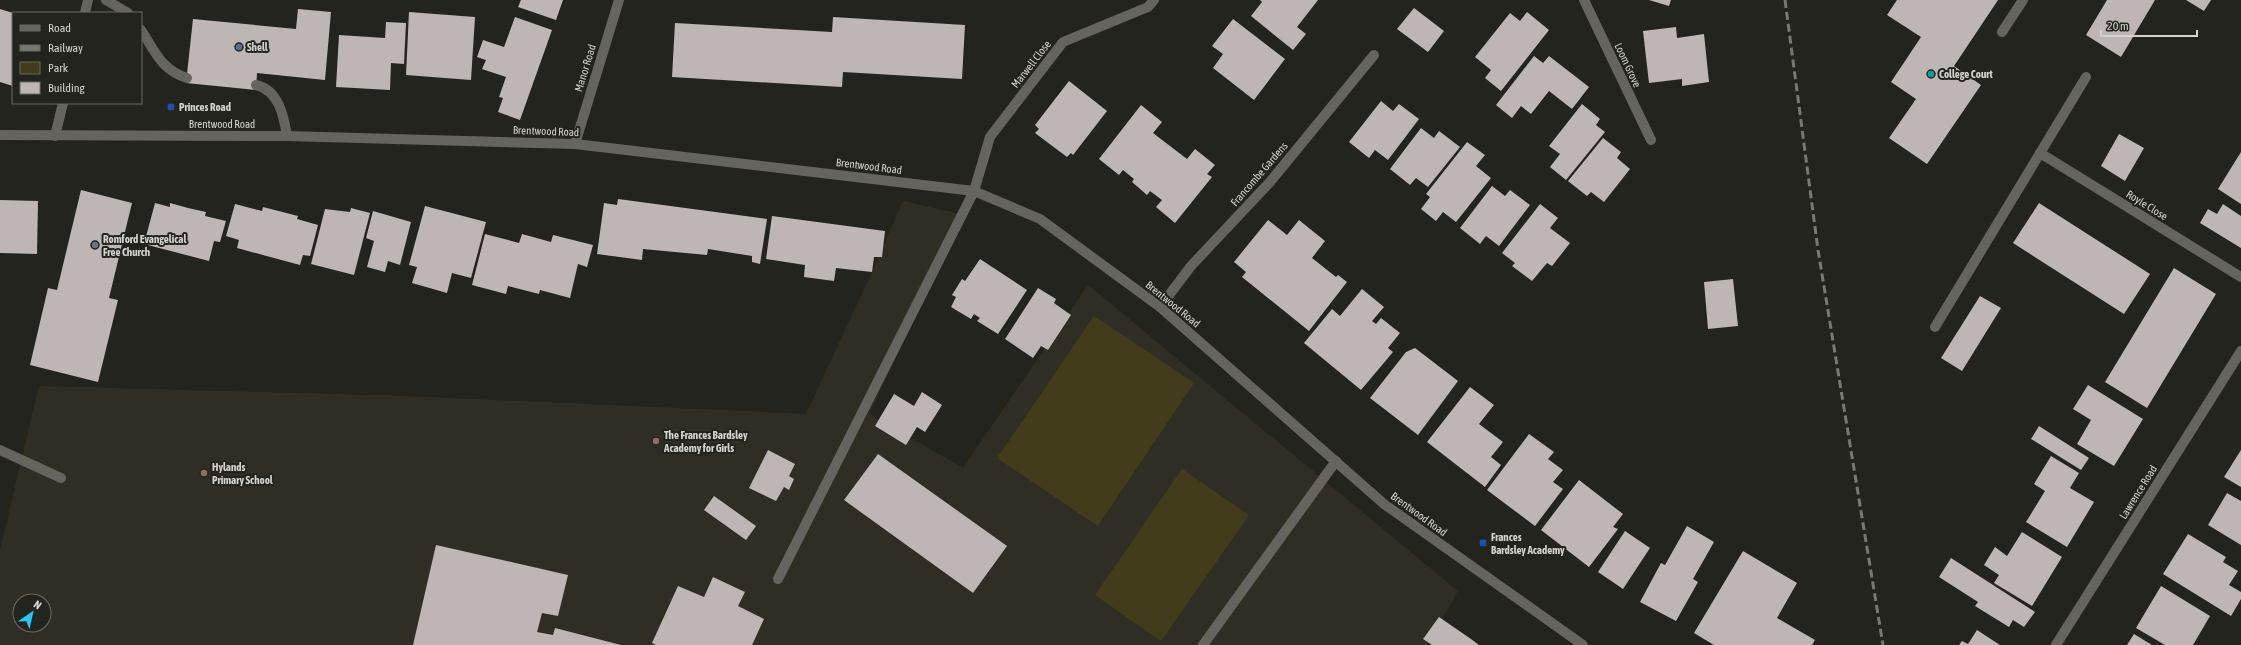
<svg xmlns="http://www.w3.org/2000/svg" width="2241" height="645" font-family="'Asap Condensed',sans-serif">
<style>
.built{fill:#302e24;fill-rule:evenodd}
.green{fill:#423c1a}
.building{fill:#bdb6b4}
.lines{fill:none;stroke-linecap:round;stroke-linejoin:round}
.lane{stroke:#65645e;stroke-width:10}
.street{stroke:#65645e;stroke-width:10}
.secondary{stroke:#65645e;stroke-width:10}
.rail{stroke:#787873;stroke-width:3;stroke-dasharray:8 4;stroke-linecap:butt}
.service-dot{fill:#5c6f8a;stroke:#24241e;stroke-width:1.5}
.culture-dot{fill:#0f9aa8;stroke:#24241e;stroke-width:1.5}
.transit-dot{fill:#1a4fb4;stroke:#24241e;stroke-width:1.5}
.worship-dot{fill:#6b7280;stroke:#24241e;stroke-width:1.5}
.education-dot{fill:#8d6e63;stroke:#24241e;stroke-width:1.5}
.labels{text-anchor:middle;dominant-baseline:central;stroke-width:4;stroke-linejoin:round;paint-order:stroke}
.poi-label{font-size:11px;font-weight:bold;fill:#d4d3d0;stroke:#24241e;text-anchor:start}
.street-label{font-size:11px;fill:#d4d3d0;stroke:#24241e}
</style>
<rect width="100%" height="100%" fill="#24241e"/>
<path class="built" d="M 903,201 L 964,215 L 869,414 L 963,468 L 1088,285 L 1458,591 L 1427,645 L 0,645 L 0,550 L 39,386 L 405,396 L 806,414 L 872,272 ZM 20,601 L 44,601 L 44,625 L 20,625 Z"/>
<g class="green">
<polygon points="1094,316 1194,383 1098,526 997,458"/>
<polygon points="1182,469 1249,515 1161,641 1095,595"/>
</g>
<g class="building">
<polygon points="521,0 563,0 556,20 518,7"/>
<polygon points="1260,0 1318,0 1297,27 1306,34 1293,50 1251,16 1262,2"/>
<polygon points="1649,0 1671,0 1669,6"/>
<polygon points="1897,0 1998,0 1954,66 1981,85 1927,164 1889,138 1916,99 1891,82 1921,37 1887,15"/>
<polygon points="2107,0 2155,0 2121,57 2086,35"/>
<polygon points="2186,0 2211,0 2204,11"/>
<polygon points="1414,8 1444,31 1428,52 1397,29"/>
<polygon points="0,9 13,13 13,86 0,82"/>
<polygon points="298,9 331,12 325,80 257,73 256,90 186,83 193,19 296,29"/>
<polygon points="409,12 475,17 471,80 406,75"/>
<polygon points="1527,12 1549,30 1501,91 1485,78 1491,70 1475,57 1510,13 1520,21"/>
<polygon points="515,17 552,30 520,120 498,112 503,98 499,97 506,77 482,69 486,60 477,57 483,40 504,47"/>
<polygon points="833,17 965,25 962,79 843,72 842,87 672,77 675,23 832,32"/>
<polygon points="1233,19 1285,59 1254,100 1213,68 1223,54 1212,46"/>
<polygon points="386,22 406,23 404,64 391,63 390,90 336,87 339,35 385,38"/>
<polygon points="1676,27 1677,38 1704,34 1709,82 1682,86 1682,79 1649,83 1643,31"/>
<polygon points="1534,56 1543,63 1549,56 1589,87 1572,109 1549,91 1531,114 1521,106 1512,118 1496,105"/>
<polygon points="1069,81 1107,111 1073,155 1071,153 1067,157 1035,133 1039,129 1035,125"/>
<polygon points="1381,101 1393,111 1399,104 1419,119 1388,160 1375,150 1369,158 1349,142"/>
<polygon points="1582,104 1600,119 1596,125 1605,132 1566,180 1550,167 1560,154 1549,146"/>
<polygon points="1141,105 1162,122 1153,133 1187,159 1195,149 1215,165 1207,174 1212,177 1175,223 1156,207 1162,200 1150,191 1147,195 1132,182 1134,179 1123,170 1119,175 1099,159"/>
<polygon points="1421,128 1434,138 1439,131 1460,147 1428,187 1416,178 1410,185 1390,169"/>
<polygon points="2119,134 2144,148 2125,181 2101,166"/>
<polygon points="1603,138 1621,152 1617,158 1630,169 1604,202 1591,192 1587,196 1568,181"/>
<polygon points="1467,142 1485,155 1476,166 1491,178 1456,222 1443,212 1436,221 1421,209 1430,197 1426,194"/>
<polygon points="2241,152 2241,204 2218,189"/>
<polygon points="1492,186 1505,196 1510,190 1530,205 1499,246 1486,236 1480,244 1460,228"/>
<polygon points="81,190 132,203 109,298 118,300 98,382 30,365 48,288 57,290"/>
<polygon points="618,199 767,219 760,264 752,262 752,256 708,249 707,255 643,249 642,260 597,254 604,203 617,205"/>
<polygon points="0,200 38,201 37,254 0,253"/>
<polygon points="155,203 170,207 170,203 188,208 206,212 205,216 226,221 220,242 214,241 209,261 144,244"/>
<polygon points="2039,203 2150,274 2124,314 2013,243"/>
<polygon points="235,204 262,211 263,207 298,216 297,219 318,225 310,256 303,255 300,265 237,248 239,240 226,236"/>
<polygon points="1540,204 1558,218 1550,228 1570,243 1552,266 1547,263 1532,281 1512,266 1515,263 1502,253"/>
<polygon points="2223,204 2241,216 2241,248 2200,223 2208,209 2217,214"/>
<polygon points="425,206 486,222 471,278 452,273 447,293 412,283 417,267 409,265"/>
<polygon points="351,208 370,213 354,275 311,264 325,209 350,212"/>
<polygon points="373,211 411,222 400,265 388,261 385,272 367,267 374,241 366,238"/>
<polygon points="772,216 885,231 882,257 874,257 872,272 836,268 834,281 804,277 805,265 766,259"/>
<polygon points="1268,220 1287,235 1299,220 1325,241 1312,258 1336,277 1338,275 1347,282 1309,331 1242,277 1246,272 1234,262"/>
<polygon points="485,234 519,243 522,234 551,242 553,235 593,245 587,267 578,264 570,298 540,290 539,294 508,286 506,294 472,285"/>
<polygon points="980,259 1027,290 998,334 977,321 980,318 974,314 971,319 951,307 956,297 952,295 962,279 965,281"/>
<polygon points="2174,268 2216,294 2147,408 2105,382"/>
<polygon points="1733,279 1738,326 1708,329 1704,282"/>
<polygon points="1038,288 1056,299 1054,303 1071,315 1048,350 1041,346 1033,358 1005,339"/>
<polygon points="1362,289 1384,307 1372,321 1376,324 1381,318 1400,333 1388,348 1393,352 1361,390 1304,343 1332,309 1340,316"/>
<polygon points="1980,296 2001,308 1962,371 1941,358"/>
<polygon points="1415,348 1458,381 1418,435 1370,398 1406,352"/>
<polygon points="2088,385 2143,419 2114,466 2077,444 2091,420 2073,409"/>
<polygon points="1470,387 1494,405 1479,424 1503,442 1491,457 1501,465 1485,487 1427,442"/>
<polygon points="922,392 942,405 925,432 917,427 906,445 875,426 894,394 914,406"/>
<polygon points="2039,426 2089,458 2081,470 2031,439"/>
<polygon points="1529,434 1554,452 1548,459 1563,470 1553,482 1563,489 1535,526 1487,490"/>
<polygon points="768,450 795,464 789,476 794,479 789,490 784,487 776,501 749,488"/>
<polygon points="2241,450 2241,487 2224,477"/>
<polygon points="878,454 1007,546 973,593 844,500"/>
<polygon points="2051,456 2079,473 2070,488 2094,502 2067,547 2026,522 2045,491 2034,484"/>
<polygon points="1579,480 1623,514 1613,527 1618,529 1589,567 1541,530"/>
<polygon points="2227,493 2241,501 2241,545 2208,525"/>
<polygon points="714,496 756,526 746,540 704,510"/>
<polygon points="1687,526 1714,542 1693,579 1698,582 1676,621 1640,602 1661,563 1665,565"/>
<polygon points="1625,531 1650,548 1623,589 1598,572"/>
<polygon points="2022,532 2062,557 2032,606 1994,583 1999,575 1984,565 1995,547 2007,556"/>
<polygon points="2188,534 2226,557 2223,562 2238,571 2229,585 2241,592 2241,599 2231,616 2163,574"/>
<polygon points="436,545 568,575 558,616 542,613 537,632 553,635 555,628 621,645 413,645"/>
<polygon points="1743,551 1797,583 1777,618 1815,640 1812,645 1714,645 1694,633"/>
<polygon points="1951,558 2035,612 2024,627 2013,620 2009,627 1975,606 1978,602 1939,577"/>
<polygon points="713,577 745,592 738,606 764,619 752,645 656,645 652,643 678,586 704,597"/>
<polygon points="2161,586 2210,616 2193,645 2165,645 2136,628"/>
<polygon points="1439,617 1471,639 1479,645 1432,645 1423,639"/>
<polygon points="1977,630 2000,645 1959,645 1962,641 1968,644"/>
<polygon points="2134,634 2152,645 2127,645"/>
</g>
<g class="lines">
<g class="lane">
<polyline points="106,0 128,13"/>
<path d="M 141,30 C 155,51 161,70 187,78"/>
<path d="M 256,85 C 279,90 284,117 287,136"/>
<polyline points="1935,327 2086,77"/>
<polyline points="0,450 61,478"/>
<polyline points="778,579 974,191"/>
<polyline points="1203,645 1336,461"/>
</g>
<g class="street">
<polyline points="1584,0 1651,140"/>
<polyline points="85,13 88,0"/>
<polyline points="2002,32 2023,0"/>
<polyline points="55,136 63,103"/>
<polyline points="575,144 619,0"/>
<polyline points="2040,153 2241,277"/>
<polyline points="974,191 990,137 1063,42 1148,7 1154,0"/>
<polyline points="1160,307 1191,266 1270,182 1374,55"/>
<polyline points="2056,645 2241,351"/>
</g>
<polyline class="secondary" points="0,135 287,136 575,144 974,191 1040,219 1160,307 1384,504 1583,645"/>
<polyline class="rail" points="1785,0 1818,250 1883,645"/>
</g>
<circle class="service-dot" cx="239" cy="47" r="4"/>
<circle class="culture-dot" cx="1931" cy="74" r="4"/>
<g class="transit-dot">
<rect x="167" y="103" width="8" height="8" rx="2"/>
<rect x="1479" y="539" width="8" height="8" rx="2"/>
</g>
<circle class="worship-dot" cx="95" cy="245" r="4"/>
<g class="education-dot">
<circle cx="656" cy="441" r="4"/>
<circle cx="204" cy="473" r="4"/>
</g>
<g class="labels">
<g class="poi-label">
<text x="247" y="47">Shell</text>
<text x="1939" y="74">College Court</text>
<text x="179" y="107">Princes Road</text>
<text x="103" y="239">Romford Evangelical<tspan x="103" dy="13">Free Church</tspan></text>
<text x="664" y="435">The Frances Bardsley<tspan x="664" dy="13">Academy for Girls</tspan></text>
<text x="212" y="467">Hylands<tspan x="212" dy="13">Primary School</tspan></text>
<text x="1491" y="537">Frances<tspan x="1491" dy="13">Bardsley Academy</tspan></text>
</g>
<g class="street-label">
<text transform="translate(1031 64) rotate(-52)">Marwell Close</text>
<text transform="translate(1628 65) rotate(65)">Loom Grove</text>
<text transform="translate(585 68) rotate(-73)">Manor Road</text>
<text x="222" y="124">Brentwood Road</text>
<text transform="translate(546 131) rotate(2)">Brentwood Road</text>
<text transform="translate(869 166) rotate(7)">Brentwood Road</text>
<text transform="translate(1259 174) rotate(-49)">Francombe Gardens</text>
<text transform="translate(2147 205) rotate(32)">Royle Close</text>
<text transform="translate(1173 304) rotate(39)">Brentwood Road</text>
<text transform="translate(2138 492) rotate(-58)">Lawrence Road</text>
<text transform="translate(1419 514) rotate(36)">Brentwood Road</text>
</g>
</g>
<rect x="12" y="12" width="130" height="92" fill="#24241e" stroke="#6a6a65"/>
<rect x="20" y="25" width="20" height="6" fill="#65645e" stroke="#6a6a65"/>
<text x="48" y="32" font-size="12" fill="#d4d3d0">Road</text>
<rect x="20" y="45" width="20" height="6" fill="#787873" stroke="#6a6a65"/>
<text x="48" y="52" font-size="12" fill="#d4d3d0">Railway</text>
<rect x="20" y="62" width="20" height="12" fill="#423c1a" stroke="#6a6a65"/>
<text x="48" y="72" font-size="12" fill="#d4d3d0">Park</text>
<rect x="20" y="82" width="20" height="12" fill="#bdb6b4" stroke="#6a6a65"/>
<text x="48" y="92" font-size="12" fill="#d4d3d0">Building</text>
<g transform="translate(32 613) rotate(34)"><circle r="19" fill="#24241e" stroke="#6a6a65"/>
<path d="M0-3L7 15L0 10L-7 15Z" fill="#25c9fe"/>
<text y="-6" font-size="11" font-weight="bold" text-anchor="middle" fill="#d4d3d0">N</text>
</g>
<path d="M2101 30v6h96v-6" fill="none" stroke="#d4d3d0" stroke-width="2"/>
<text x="2107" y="30" font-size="12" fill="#d4d3d0" stroke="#24241e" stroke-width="3" paint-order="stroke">20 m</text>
</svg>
